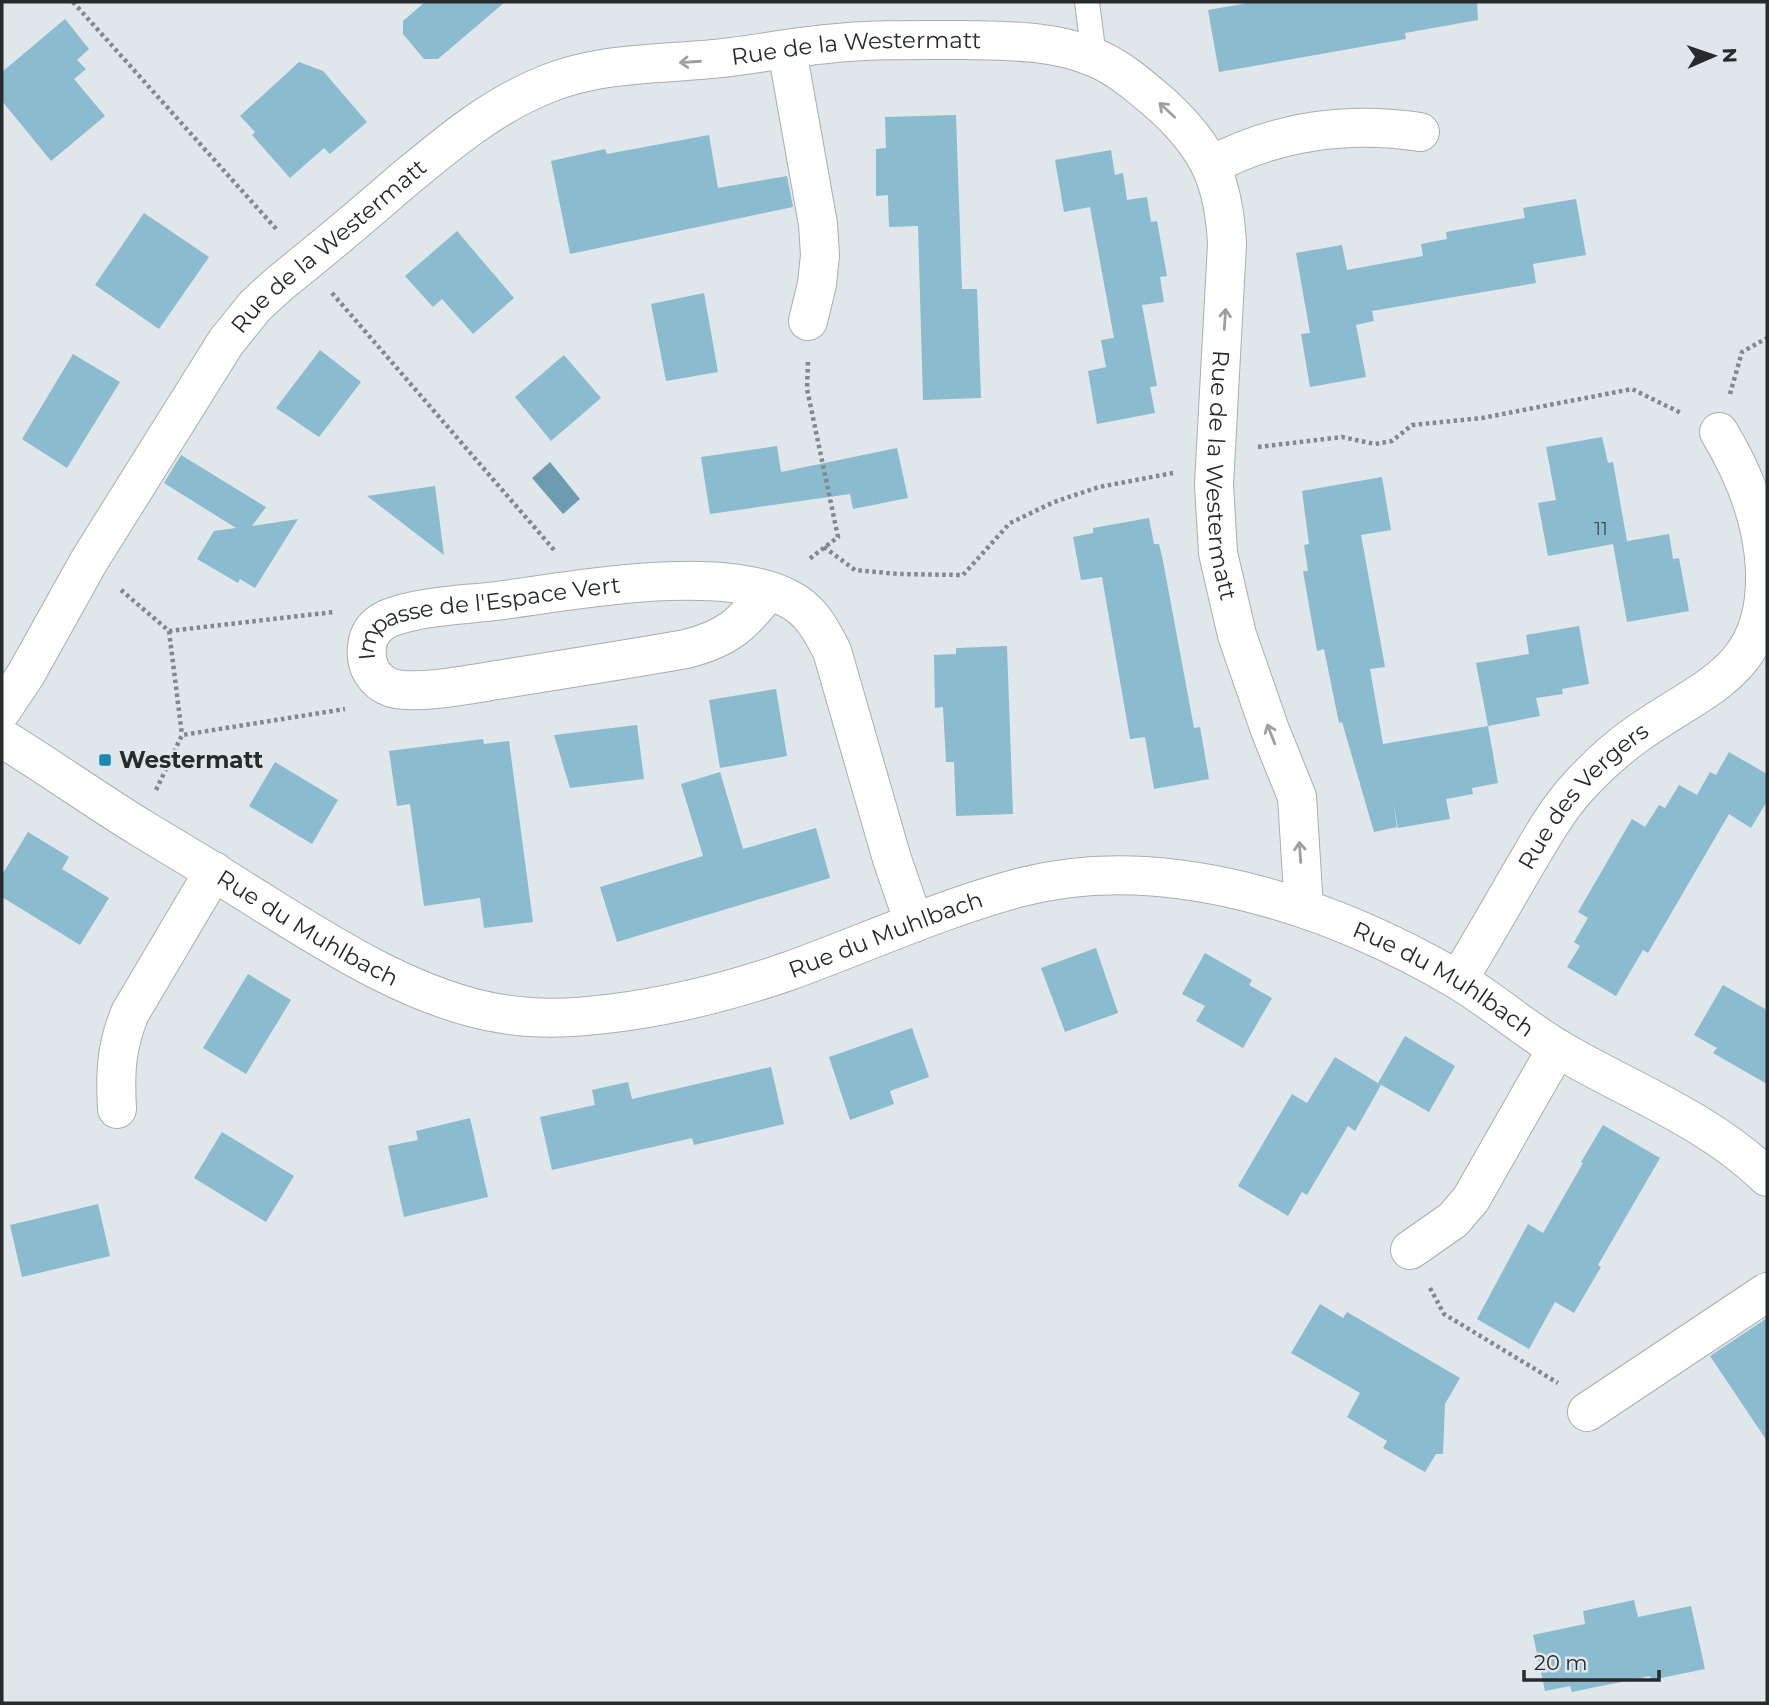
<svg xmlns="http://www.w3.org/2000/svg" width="1769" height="1705" font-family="Montserrat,sans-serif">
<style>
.water{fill:#6d9cb0}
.building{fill:#8bbbcf}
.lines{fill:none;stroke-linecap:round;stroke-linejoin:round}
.service-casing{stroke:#a7aeb2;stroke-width:26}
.minor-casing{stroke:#a7aeb2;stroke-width:40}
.path{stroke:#83888a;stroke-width:4.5;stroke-dasharray:3.5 3.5;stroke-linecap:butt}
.service{stroke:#fff;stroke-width:24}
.minor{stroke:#fff;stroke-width:38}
.oneway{stroke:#9ea0a0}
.poi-dot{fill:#178aaf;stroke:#dfe7ea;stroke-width:2.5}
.labels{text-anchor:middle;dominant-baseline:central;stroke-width:5;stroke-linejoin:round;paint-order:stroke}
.number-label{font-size:19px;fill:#414f55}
.street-label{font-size:23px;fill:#282b2c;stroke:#dfe7ea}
.poi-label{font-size:23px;font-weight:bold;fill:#282b2c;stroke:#dfe7ea;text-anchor:start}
</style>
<rect width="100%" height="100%" fill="#dfe7ea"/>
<polygon class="water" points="550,462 580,499 563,514 532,478"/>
<g class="building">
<polygon points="425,2 505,2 438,59 424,59 403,34 403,21"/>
<polygon points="1254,2 1477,2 1478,20 1405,33 1406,39 1219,72 1208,10"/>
<polygon points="65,19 89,49 77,60 86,69 74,79 105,116 51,161 2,101 2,72"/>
<polygon points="299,62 323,71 367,122 330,154 324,148 290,178 252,135 255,132 240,116"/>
<polygon points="956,115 962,289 977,289 981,398 923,400 918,226 889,227 888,195 876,196 876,149 886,148 885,117"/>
<polygon points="709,135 718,188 787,176 793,207 570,254 551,161 605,149 607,154"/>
<polygon points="1111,150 1115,175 1123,173 1127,200 1147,197 1151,222 1157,221 1167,276 1160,277 1164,302 1142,305 1157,386 1150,387 1155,413 1097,424 1088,371 1106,367 1101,340 1114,338 1090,207 1064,212 1055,160"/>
<polygon points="1576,199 1586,255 1533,264 1536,283 1372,311 1374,321 1356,325 1366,377 1310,387 1301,334 1310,333 1296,253 1342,245 1347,270 1423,256 1421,244 1447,239 1446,232 1525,218 1523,208"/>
<polygon points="144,213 209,257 159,329 95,285"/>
<polygon points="457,231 514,298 473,334 442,299 433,307 405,276"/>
<polygon points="704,293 718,372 666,381 651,304"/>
<polygon points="320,350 361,382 319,437 276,408"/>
<polygon points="73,354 120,382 67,468 22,439"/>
<polygon points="564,355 601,398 551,441 515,397"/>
<polygon points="1602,437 1608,463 1613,462 1627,541 1616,543 1669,534 1673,559 1679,558 1689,611 1627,622 1613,544 1548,556 1538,503 1556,500 1546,447"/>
<polygon points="777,446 781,472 897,448 908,498 853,509 850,494 710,514 701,457"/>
<polygon points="181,455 266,507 252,526 298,519 255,588 240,579 238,583 197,559 214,531 236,528 164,483"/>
<polygon points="1382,477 1391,530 1361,535 1385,667 1370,669 1383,744 1488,726 1498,783 1472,788 1473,794 1446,799 1450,819 1398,828 1393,800 1397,827 1374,832 1342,722 1339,723 1324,649 1317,651 1303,571 1308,571 1304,545 1309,544 1302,491"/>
<polygon points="435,486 444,555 367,496"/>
<polygon points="1149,518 1154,544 1159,544 1163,561 1194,728 1200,727 1209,779 1154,789 1145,737 1130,739 1102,577 1081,580 1073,537 1093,533 1093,528"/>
<polygon points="1579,626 1589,684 1562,689 1563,694 1536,698 1540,716 1488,726 1476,663 1529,654 1526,635"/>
<polygon points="1007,646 1013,814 956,816 954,762 946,762 943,707 935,708 934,655 956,654 956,648"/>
<polygon points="776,689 787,756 720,768 709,700"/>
<polygon points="637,725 644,779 570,788 554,735"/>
<polygon points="483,739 484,744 509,741 533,922 484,928 480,898 424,906 410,804 397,806 389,751"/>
<polygon points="1729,752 1767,774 1767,801 1751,828 1729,814 1648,953 1643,950 1616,996 1567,967 1580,946 1574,942 1588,918 1578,912 1632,819 1645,827 1659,805 1665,808 1679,785 1697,795 1710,772 1716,775"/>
<polygon points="275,762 338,800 312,844 249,806"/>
<polygon points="720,772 743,849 816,828 830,878 617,942 600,887 703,856 681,784"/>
<polygon points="28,832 69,857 62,869 109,898 80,945 2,897 2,875"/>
<polygon points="1096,948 1118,1013 1065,1032 1041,968"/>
<polygon points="1205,953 1252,980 1249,985 1272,998 1243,1048 1196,1021 1205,1006 1182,994"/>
<polygon points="248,974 291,1000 246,1074 203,1048"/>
<polygon points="1723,985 1767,1010 1767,1084 1713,1053 1717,1048 1694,1035"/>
<polygon points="912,1028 929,1077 890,1091 894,1104 850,1120 829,1057"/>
<polygon points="1405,1036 1455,1066 1429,1112 1378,1083"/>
<polygon points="1335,1057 1381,1085 1355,1131 1348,1126 1307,1195 1302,1192 1288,1216 1238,1186 1292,1094 1307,1103"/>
<polygon points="771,1067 784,1124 694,1145 692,1138 552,1170 540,1117 595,1105 592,1090 628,1082 632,1099"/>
<polygon points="470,1118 488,1197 404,1217 388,1146 418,1140 416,1131"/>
<polygon points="1603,1125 1660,1158 1598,1265 1601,1267 1574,1313 1555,1302 1529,1349 1477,1319 1528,1224 1543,1233 1583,1163 1581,1162"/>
<polygon points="222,1132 294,1176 266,1222 194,1178"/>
<polygon points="98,1204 110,1256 22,1277 10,1225"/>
<polygon points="1320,1304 1343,1318 1347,1312 1460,1378 1445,1404 1443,1454 1436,1454 1425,1472 1383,1448 1387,1441 1347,1417 1360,1393 1291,1353"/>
<polygon points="1767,1318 1767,1441 1710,1356"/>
<polygon points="1634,1600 1638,1617 1691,1606 1705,1669 1651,1680 1650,1676 1572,1692 1570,1686 1545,1691 1533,1635 1585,1624 1583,1611"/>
</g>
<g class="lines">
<g class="service-casing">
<polyline id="service" points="1087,2 1094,57"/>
</g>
<g class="minor-casing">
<g id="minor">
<polyline points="787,50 818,224 820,255 817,284 808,321"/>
<path d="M 1212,165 C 1276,131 1348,121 1420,132"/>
<path id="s1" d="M 769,591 C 741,625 729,638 686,649 C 623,660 560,670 497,680 C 471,684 417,695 392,688 C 374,682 365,666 367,647 C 368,634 375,625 387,619 C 418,606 463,605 496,601 C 573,591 720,562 789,599 C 811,610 821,630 832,651 L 892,859 L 914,923"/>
<path id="s2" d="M 2,710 L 26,674 L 89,561 L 226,342 L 255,306 L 279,284 C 320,251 361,217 401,182 C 447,144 491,106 547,84 C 606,60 669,65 731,57 C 763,53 795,47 827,44 C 873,39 918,40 964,40 C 1007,41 1052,40 1093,57 C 1119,67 1141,87 1162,105 C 1209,148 1224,182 1227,244 L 1214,485 L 1218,553 L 1237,635 L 1270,730 L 1297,797 L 1304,908"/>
<path id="s3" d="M 2,738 C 49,767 94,799 141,828 C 174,848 208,868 241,889 C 318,937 411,1000 503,1014 C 545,1021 588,1017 629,1011 C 684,1003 737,989 789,971 C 866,943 940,909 1018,888 C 1163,849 1331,906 1456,979 C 1492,1000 1524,1029 1560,1050 C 1630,1091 1709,1120 1767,1177"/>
<path id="s4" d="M 1458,980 C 1480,944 1501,907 1522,871 C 1539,842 1556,811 1578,787 C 1596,767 1616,749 1637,734 C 1706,685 1768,672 1765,571 C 1763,520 1745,475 1719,432"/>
<path d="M 117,1109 C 115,1073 116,1047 130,1013 L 214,871"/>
<polyline points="1410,1250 1453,1220 1471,1199 1557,1048"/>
<polyline points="1587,1412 1767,1292"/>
</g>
</g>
<g class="path">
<polyline points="73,2 278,231"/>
<polyline points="332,293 555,551"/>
<polyline points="808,362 807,389 838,537 808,560"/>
<polyline points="1730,394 1742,352 1767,338"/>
<polyline points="1258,447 1342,437 1375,444 1392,441 1412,425 1482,418 1632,389 1681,413"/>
<polyline points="824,547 855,570 898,574 963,575 1010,523 1054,502 1099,487 1173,473"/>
<polyline points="121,590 169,631 334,612"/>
<polyline points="169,631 182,735"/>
<polyline points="156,790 182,735 345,709"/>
<polyline points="1430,1288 1444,1314 1558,1383"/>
</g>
<use href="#service" class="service"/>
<use href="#minor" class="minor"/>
</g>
<defs><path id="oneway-shaft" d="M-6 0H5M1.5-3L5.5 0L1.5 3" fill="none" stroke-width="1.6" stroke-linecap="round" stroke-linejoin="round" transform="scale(1.75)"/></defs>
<g class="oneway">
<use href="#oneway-shaft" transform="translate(690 62) rotate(176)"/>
<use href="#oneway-shaft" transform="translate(1167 110) rotate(-137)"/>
<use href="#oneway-shaft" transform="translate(1225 319) rotate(-86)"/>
<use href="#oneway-shaft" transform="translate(1271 734) rotate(-111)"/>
<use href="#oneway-shaft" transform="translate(1300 852) rotate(-94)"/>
</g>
<rect class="poi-dot" x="98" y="753" width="14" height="14" rx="3.5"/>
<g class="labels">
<g class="number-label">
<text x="1601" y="528">11</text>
</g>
<g class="street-label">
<text stroke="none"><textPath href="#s2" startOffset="1158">Rue de la Westermatt</textPath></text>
<text stroke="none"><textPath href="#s2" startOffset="572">Rue de la Westermatt</textPath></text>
<text stroke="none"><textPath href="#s2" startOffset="1872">Rue de la Westermatt</textPath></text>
<text stroke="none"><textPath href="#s1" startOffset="583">Impasse de l'Espace Vert</textPath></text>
<text stroke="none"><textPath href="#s4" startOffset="224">Rue des Vergers</textPath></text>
<text stroke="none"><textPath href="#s3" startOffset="360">Rue du Muhlbach</textPath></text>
<text stroke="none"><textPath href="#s3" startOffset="970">Rue du Muhlbach</textPath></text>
<text stroke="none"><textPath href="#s3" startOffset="1558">Rue du Muhlbach</textPath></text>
</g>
<g class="poi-label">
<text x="119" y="760">Westermatt</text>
</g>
</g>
<rect width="1769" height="1705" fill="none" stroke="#282b2c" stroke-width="7"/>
<g transform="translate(1713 56) rotate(88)" stroke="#dfe7ea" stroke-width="5" paint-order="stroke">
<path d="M0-5L12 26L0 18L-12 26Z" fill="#282b2c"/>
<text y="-10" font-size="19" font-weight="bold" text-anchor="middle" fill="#282b2c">N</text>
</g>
<path d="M1524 1670v10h135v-10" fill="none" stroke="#282b2c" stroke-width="3.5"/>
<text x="1534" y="1670" font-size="21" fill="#282b2c" stroke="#dfe7ea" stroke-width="5" paint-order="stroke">20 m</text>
</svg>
